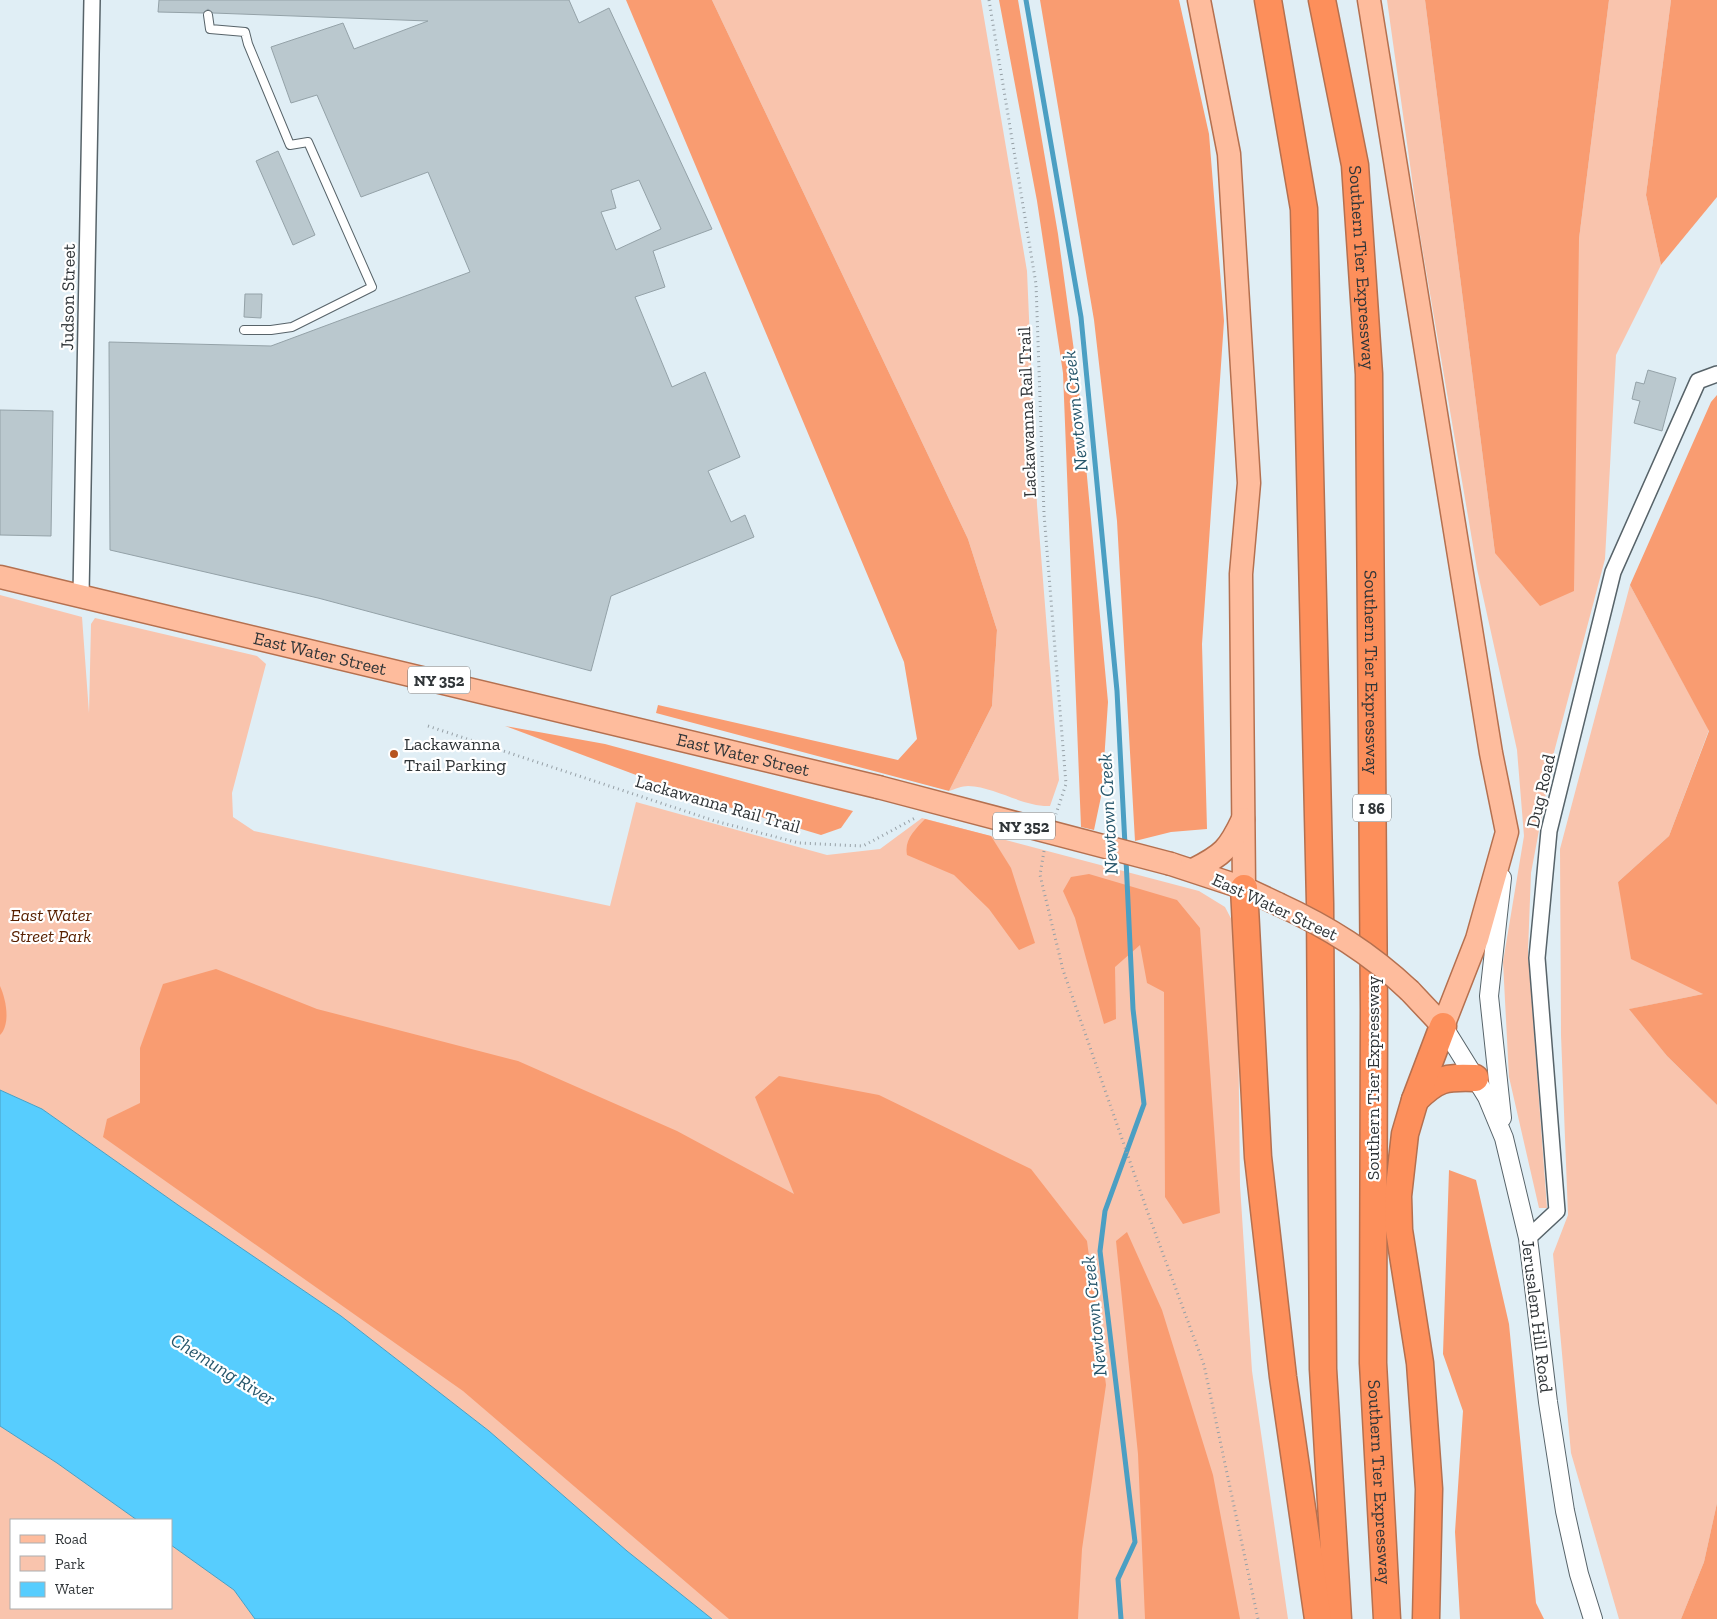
<svg xmlns="http://www.w3.org/2000/svg" width="1717" height="1619" font-family="'Zilla Slab',serif">
<style>
.green{fill:#f9c4ad}
.forest{fill:#f99c71}
.water{fill:#57cdfe;stroke:#4b9fc3}
.lines{fill:none;stroke-linecap:round;stroke-linejoin:round}
.stream{stroke:#4b9fc3;stroke-width:5}
.building{fill:#bac8ce;stroke:#94a2a8;fill-rule:evenodd}
.service-casing{stroke:#576369;stroke-width:10}
.minor-casing{stroke:#576369;stroke-width:18}
.tertiary-casing{stroke:#576369;stroke-width:20}
.primary-casing{stroke:#b5704f;stroke-width:25}
.motorway-casing{stroke:#b5704f;stroke-width:29}
.path{stroke:#96a0a6;stroke-width:3;stroke-dasharray:1 4;stroke-linecap:butt}
.service{stroke:#fff;stroke-width:8}
.minor{stroke:#fff;stroke-width:15}
.tertiary{stroke:#fff;stroke-width:18}
.primary{stroke:#febc9d;stroke-width:22}
.motorway{stroke:#fd8f5b;stroke-width:26}
.primary-bridge-casing{stroke:#b5704f;stroke-width:25;stroke-linecap:butt}
.primary-bridge{stroke:#febc9d;stroke-width:22}
.poi-dot{fill:#b7541e;stroke:#fff;stroke-width:2}
.labels{text-anchor:middle;dominant-baseline:central;stroke-width:4.5;stroke-linejoin:round;paint-order:stroke}
.shield{fill:#fff;stroke:#6e7274;stroke-width:1}
.shield-label{font-size:16px;font-weight:bold;fill:#303538}
.street-label{font-size:18px;fill:#303538;stroke:#fff}
.poi-label{font-size:18px;fill:#303538;stroke:#fff;text-anchor:start}
.park-label{font-size:18px;font-style:italic;fill:#582000;stroke:#fff}
.water-label{font-size:19px;font-style:italic;fill:#26566b;stroke:#fff}
</style>
<rect width="100%" height="100%" fill="#e0eef5"/>
<g class="green">
<path d="M 712,0 L 981,0 L 1027,271 L 1037,505 L 1059,780 L 1050,806 C 1023,807 996,787 968,786 C 962,786 955,789 949,791 L 992,706 L 997,630 L 968,539 Z"/>
<polygon points="1387,0 1425,0 1495,553 1579,239 1609,0 1671,0 1646,195 1661,265 1616,355 1605,559 1553,756 1531,873 1528,951 1547,1208 1539,1208 1509,1077 1503,962 1524,836 1517,750 1477,569 1419,229"/>
<polygon points="1630,585 1709,730 1669,836 1618,882 1703,994 1630,1009 1667,1056 1717,1105 1717,1503 1704,1562 1681,1619 1619,1619 1571,1453 1553,1254 1568,1215 1561,1035 1560,849"/>
<polygon points="0,595 82,617 89,713 91,624 95,618 257,656 266,664 232,793 233,817 254,831 610,906 636,802 827,855 880,849 922,818 1199,891 1225,907 1237,930 1240,1185 1252,1371 1288,1619 712,1619 627,1551 489,1431 341,1316 178,1205 42,1109 0,1090"/>
<polygon points="0,1426 57,1463 137,1520 11,1520 11,1608 171,1608 171,1545 234,1590 255,1619 0,1619"/>
</g>
<g class="forest">
<polygon points="626,0 712,0 968,539 997,630 992,706 949,791 656,713 658,705 898,760 917,739 904,662"/>
<polygon points="999,0 1018,0 1058,234 1078,380 1108,702 1102,792 1094,830 1081,827 1063,373 1037,201"/>
<polygon points="1040,0 1179,0 1209,134 1224,321 1202,644 1207,829 1171,832 1135,841 1117,521 1094,320"/>
<polygon points="1425,0 1609,0 1579,239 1574,591 1540,606 1495,553"/>
<polygon points="1671,0 1717,0 1717,197 1661,265 1646,195"/>
<polygon points="1717,395 1717,1105 1667,1056 1629,1009 1703,994 1631,959 1618,882 1669,836 1709,731 1630,585 1711,402"/>
<polygon points="505,726 605,744 853,811 841,828 821,835 695,797"/>
<path d="M 925,819 L 991,836 L 1011,868 L 1035,943 L 1019,950 L 989,909 L 954,875 L 907,855 C 904,839 915,830 925,819 Z"/>
<polygon points="1089,874 1177,900 1200,928 1220,1213 1183,1224 1165,1197 1164,992 1147,983 1140,945 1115,967 1116,1019 1104,1024 1075,918 1063,891 1071,877"/>
<polygon points="216,969 317,1009 518,1061 677,1131 794,1194 755,1097 779,1076 879,1095 1031,1169 1087,1241 1106,1385 1082,1549 1078,1619 729,1619 463,1391 103,1137 107,1119 140,1103 140,1048 163,984"/>
<path d="M 0,986 C 6,999 11,1024 0,1035 Z"/>
<polygon points="1449,1170 1476,1180 1509,1324 1536,1603 1544,1619 1460,1619 1455,1532 1463,1411 1443,1354"/>
<polygon points="1127,1232 1162,1310 1213,1475 1240,1619 1145,1619 1138,1454 1116,1241"/>
<polygon points="1717,1503 1717,1619 1681,1619 1704,1562"/>
</g>
<polygon class="water" points="0,1090 42,1109 178,1205 341,1316 489,1431 627,1551 712,1619 255,1619 234,1590 171,1545 171,1520 137,1520 57,1463 0,1426"/>
<g class="lines">
<g class="stream">
<polyline points="1026,0 1081,317 1117,691 1125,845"/>
<polyline points="1121,1619 1118,1579 1135,1542 1100,1251 1105,1211 1144,1104 1133,1009 1126,859"/>
</g>
</g>
<g class="building">
<path d="M 159,0 L 569,0 L 579,23 L 609,8 L 712,229 L 653,251 L 665,287 L 635,297 L 672,387 L 705,372 L 740,457 L 708,471 L 731,522 L 745,515 L 754,537 L 611,596 L 591,671 L 318,598 L 110,550 L 109,342 L 271,346 L 470,272 L 428,172 L 361,197 L 317,95 L 291,103 L 271,47 L 343,23 L 354,49 L 428,21 L 213,13 L 208,9 L 203,13 L 158,12 ZM 639,180 L 661,229 L 616,250 L 601,212 L 616,208 L 611,190 Z"/>
<polygon points="278,151 315,235 293,245 256,161"/>
<polygon points="245,294 262,294 261,318 244,317"/>
<polygon points="1648,370 1676,378 1662,431 1634,423 1640,401 1632,399 1636,382 1644,384"/>
<polygon points="0,410 53,411 51,536 0,535"/>
</g>
<g class="lines">
<g class="service-casing">
<polyline id="service" points="208,15 210,29 245,32 248,44 290,145 308,142 372,287 292,327 271,330 244,330"/>
</g>
<g class="minor-casing">
<g id="minor">
<polyline points="81,595 92,0"/>
<polyline points="1528,1238 1557,1211 1537,958 1549,831 1613,572 1698,381 1717,374"/>
</g>
</g>
<g class="tertiary-casing">
<g id="tertiary">
<polyline points="1443,1026 1487,1097 1504,1138 1528,1238 1548,1402 1565,1511 1579,1574 1593,1619"/>
<polyline points="1502,1118 1489,996 1502,878"/>
</g>
</g>
<g class="primary-casing">
<g id="primary">
<polyline points="1199,0 1229,154 1249,483 1241,574 1244,888"/>
<polyline points="1369,0 1491,753 1507,832 1477,939 1443,1026 1410,991"/>
<path id="s1" d="M 0,577 L 878,787"/>
<polyline points="1171,864 1244,888 1278,904"/>
<path d="M 1193,870 C 1223,855 1229,849 1243,819"/>
</g>
</g>
<g class="motorway-casing">
<g id="motorway">
<polyline points="1268,0 1304,209 1320,903 1323,1369 1338,1619"/>
<path id="s2" d="M 1322,0 L 1355,165 L 1369,374 L 1374,1009 L 1373,1363 L 1387,1619"/>
<polyline points="1244,888 1258,1157 1283,1377 1318,1619"/>
<path d="M 1415,1100 C 1437,1078 1445,1077 1475,1078"/>
<polyline points="1426,1619 1429,1489 1420,1363 1399,1230 1398,1196 1405,1134 1415,1100 1443,1026"/>
</g>
</g>
<g class="path">
<polyline points="989,0 1036,284 1044,514 1066,784 1056,814"/>
<polyline points="428,726 715,821 799,843 863,846 917,817"/>
<polyline points="1044,851 1040,875 1063,970 1149,1216 1204,1365 1258,1619"/>
</g>
<use href="#service" class="service"/>
<use href="#minor" class="minor"/>
<use href="#tertiary" class="tertiary"/>
<use href="#primary" class="primary"/>
<use href="#motorway" class="motorway"/>
<g class="primary-bridge-casing">
<g id="primary-bridge">
<polyline points="878,787 1171,864"/>
<path d="M 1278,904 C 1328,927 1370,953 1410,991"/>
</g>
</g>
<use href="#primary-bridge" class="primary-bridge"/>
</g>
<circle class="poi-dot" cx="394" cy="754" r="5"/>
<g class="labels">
<g class="shield">
<rect x="408" y="666.5" width="62" height="27" rx="4"/>
<rect x="1353" y="794.5" width="38" height="27" rx="4"/>
<rect x="993" y="812.5" width="62" height="27" rx="4"/>
</g>
<g class="shield-label">
<text x="439" y="680">NY 352</text>
<text x="1372" y="808">I 86</text>
<text x="1024" y="826">NY 352</text>
</g>
<g class="street-label">
<text stroke="none"><textPath href="#s2" startOffset="271">Southern Tier Expressway</textPath></text>
<text transform="translate(68 297) rotate(-89)">Judson Street</text>
<text transform="translate(1027 412) rotate(-92)">Lackawanna Rail Trail</text>
<text stroke="none"><textPath href="#s1" startOffset="329">East Water Street</textPath></text>
<text stroke="none"><textPath href="#s2" startOffset="676">Southern Tier Expressway</textPath></text>
<text stroke="none"><textPath href="#s1" startOffset="764">East Water Street</textPath></text>
<text transform="translate(1541 791) rotate(-77)">Dug Road</text>
<text transform="translate(718 804) rotate(16)">Lackawanna Rail Trail</text>
<text transform="translate(1275 907) rotate(25)">East Water Street</text>
<text transform="translate(1373 1078) rotate(-90)">Southern Tier Expressway</text>
<text transform="translate(1537 1316) rotate(83)">Jerusalem Hill Road</text>
<text stroke="none"><textPath href="#s2" startOffset="1486">Southern Tier Expressway</textPath></text>
</g>
<g class="poi-label">
<text x="404" y="744">Lackawanna<tspan x="404" dy="21">Trail Parking</tspan></text>
</g>
<g class="park-label">
<text x="51" y="915">East Water<tspan x="51" dy="21">Street Park</tspan></text>
</g>
<g class="water-label">
<text transform="translate(1075 411) rotate(-96)">Newtown Creek</text>
<text transform="translate(1108 814) rotate(-93)">Newtown Creek</text>
<text transform="translate(1094 1316) rotate(-96)">Newtown Creek</text>
<text transform="translate(223 1369) rotate(32)">Chemung River</text>
</g>
</g>
<rect x="10" y="1519" width="162" height="90" fill="#ffffff" stroke="#acaeaf"/>
<rect x="20" y="1535" width="25" height="8" fill="#febc9d" stroke="#acaeaf"/>
<text x="55" y="1544" font-size="15" fill="#303538">Road</text>
<rect x="20" y="1556" width="25" height="15" fill="#f9c4ad" stroke="#acaeaf"/>
<text x="55" y="1569" font-size="15" fill="#303538">Park</text>
<rect x="20" y="1582" width="25" height="15" fill="#57cdfe" stroke="#acaeaf"/>
<text x="55" y="1594" font-size="15" fill="#303538">Water</text>
</svg>
